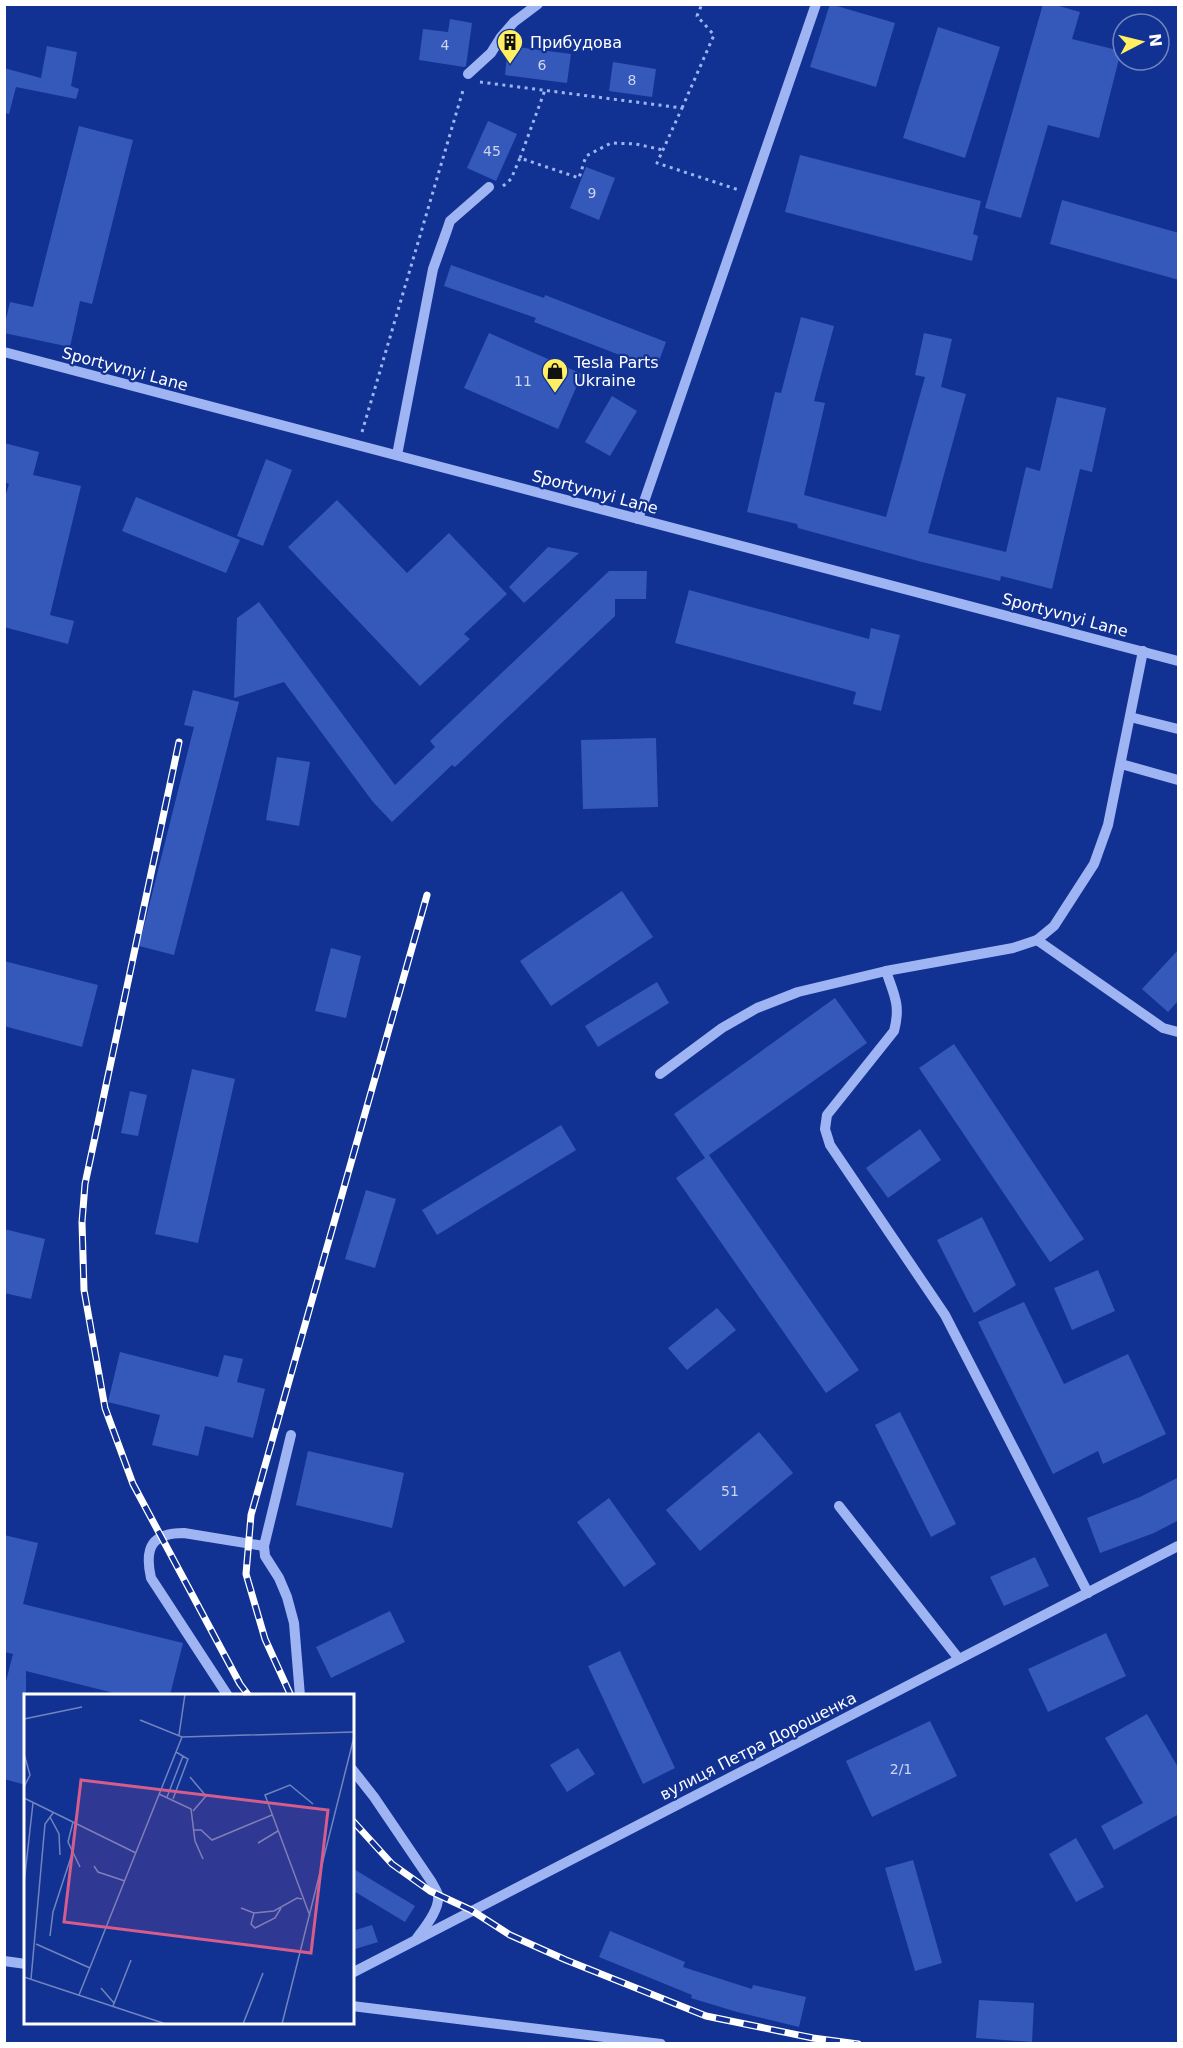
<svg xmlns="http://www.w3.org/2000/svg" width="1183" height="2048" font-family="'DejaVu Sans',sans-serif">
<style>
.building{fill:#3558bb}
.lines{fill:none;stroke-linecap:round;stroke-linejoin:round}
.path{stroke:#9fb5f3;stroke-width:3;stroke-dasharray:3 4.5;stroke-linecap:butt}
.minor{stroke:#9fb5f3;stroke-width:10}
.rail-casing{stroke:#fff;stroke-width:7}
.rail{stroke:#123293;stroke-width:4.5;stroke-dasharray:14;stroke-linecap:butt}
.labels{text-anchor:middle;dominant-baseline:central;stroke-width:4.5;stroke-linejoin:round;paint-order:stroke}
.number-label{font-size:14px;fill:#ccd5ee}
.poi-label{font-size:16px;fill:#fff;stroke:#123293;text-anchor:start}
.street-label{font-size:16px;fill:#fff;stroke:#123293}
.inset-road{fill:none;stroke:#7184be;stroke-width:1.5}
.view{fill:#d45d8c;fill-opacity:0.15;stroke:#d45d8c;stroke-width:3}
.inset-edge{fill:none;stroke:#fff;stroke-width:3}
</style>
<rect width="100%" height="100%" fill="#123293"/>
<g class="building">
<polygon points="830,4 895,23 876,87 810,67"/>
<polygon points="1043,4 1052,4 1080,12 1072,39 1121,51 1099,138 1048,125 1021,218 985,208"/>
<polygon points="450,19 472,23 466,66 464,67 419,60 423,29 448,32"/>
<polygon points="938,27 1000,47 965,158 903,138"/>
<polygon points="47,46 77,52 71,86 79,89 76,99 16,87 9,114 4,113 4,68 41,78"/>
<polygon points="517,47 571,54 567,83 505,75 507,54 516,55"/>
<polygon points="613,62 656,69 652,97 609,91"/>
<polygon points="488,121 517,134 496,181 467,168"/>
<polygon points="79,126 133,140 92,304 80,301 70,347 4,333 4,328 10,302 33,307"/>
<polygon points="800,155 981,201 973,234 978,236 972,261 785,212"/>
<polygon points="586,167 615,178 599,220 570,208"/>
<polygon points="1062,200 1179,233 1179,280 1050,244"/>
<polygon points="451,265 544,298 545,295 666,342 656,369 534,322 536,318 444,286"/>
<polygon points="801,317 834,326 814,401 825,403 804,495 886,517 925,377 915,375 924,333 952,339 941,387 966,394 928,533 1006,552 1026,467 1040,471 1057,397 1106,408 1092,472 1080,469 1052,589 1001,576 1000,581 922,562 798,528 797,524 747,512 775,392 781,393"/>
<polygon points="489,333 582,374 558,429 464,388"/>
<polygon points="612,396 637,411 610,456 585,442"/>
<polygon points="4,443 39,452 33,475 81,486 50,615 74,621 68,644 4,627 4,501 9,484 4,482"/>
<polygon points="266,459 292,470 263,546 237,536"/>
<polygon points="136,497 240,540 226,573 122,531"/>
<polygon points="337,500 407,573 449,533 507,594 464,634 470,639 420,686 288,547"/>
<polygon points="548,547 579,553 524,603 509,587"/>
<polygon points="609,571 647,571 646,599 615,599 615,616 455,767 452,765 392,822 373,802 284,682 234,698 237,618 259,602 395,785 435,747 430,741"/>
<polygon points="689,590 869,639 871,628 900,635 881,711 853,704 856,692 675,643"/>
<polygon points="193,690 239,702 174,955 139,946 194,727 184,725"/>
<polygon points="656,738 658,807 583,809 581,740"/>
<polygon points="277,757 310,762 299,826 266,820"/>
<polygon points="622,891 653,937 551,1006 520,961"/>
<polygon points="331,948 361,956 346,1018 315,1011"/>
<polygon points="1179,949 1179,1000 1168,1012 1142,989"/>
<polygon points="4,961 98,985 82,1047 4,1026"/>
<polygon points="657,982 669,1003 598,1047 585,1026"/>
<polygon points="835,998 867,1043 709,1155 859,1370 826,1393 676,1178 705,1158 674,1114"/>
<polygon points="954,1044 1084,1239 1050,1262 919,1068"/>
<polygon points="192,1069 235,1079 198,1243 155,1234"/>
<polygon points="130,1091 147,1095 138,1136 121,1133"/>
<polygon points="561,1125 576,1150 437,1235 422,1210"/>
<polygon points="920,1129 941,1160 888,1198 866,1168"/>
<polygon points="366,1190 396,1199 375,1268 345,1259"/>
<polygon points="982,1217 1016,1285 974,1313 937,1240"/>
<polygon points="4,1229 45,1239 31,1299 4,1293"/>
<polygon points="1098,1270 1115,1311 1072,1330 1054,1288"/>
<polygon points="1024,1302 1064,1384 1128,1354 1166,1434 1103,1464 1098,1451 1053,1474 978,1322"/>
<polygon points="717,1308 736,1330 687,1370 668,1348"/>
<polygon points="120,1352 218,1377 224,1355 243,1359 237,1382 265,1389 253,1438 205,1426 198,1456 152,1445 160,1415 108,1402"/>
<polygon points="900,1412 956,1524 931,1537 875,1425"/>
<polygon points="759,1432 793,1473 700,1551 666,1510"/>
<polygon points="308,1451 404,1473 392,1528 296,1505"/>
<polygon points="1179,1477 1179,1520 1154,1533 1100,1553 1087,1518 1140,1497"/>
<polygon points="609,1498 656,1564 624,1587 577,1522"/>
<polygon points="4,1535 38,1543 23,1604 183,1643 170,1695 122,1695 26,1671 26,1785 4,1779 4,1689 13,1654 4,1652"/>
<polygon points="1035,1557 1049,1586 1004,1606 990,1577"/>
<polygon points="390,1611 405,1642 331,1678 316,1647"/>
<polygon points="1106,1633 1126,1676 1048,1712 1028,1669"/>
<polygon points="620,1651 675,1768 643,1784 588,1666"/>
<polygon points="1147,1714 1179,1769 1179,1814 1114,1850 1101,1826 1143,1803 1105,1738"/>
<polygon points="930,1721 957,1776 872,1817 846,1761"/>
<polygon points="578,1748 595,1774 567,1792 550,1765"/>
<polygon points="1076,1838 1104,1887 1076,1902 1049,1854"/>
<polygon points="913,1860 942,1963 915,1971 885,1868"/>
<polygon points="352,1868 415,1906 405,1922 352,1890"/>
<polygon points="372,1925 378,1942 352,1950 352,1931"/>
<polygon points="610,1931 685,1962 683,1967 752,1989 753,1985 806,1997 799,2027 737,2012 691,1998 692,1995 599,1957"/>
<polygon points="979,2000 1034,2003 1032,2042 976,2038"/>
</g>
<g class="lines">
<g class="path">
<polyline points="480,82 682,108 657,163 739,190"/>
<polyline points="682,108 714,35 697,16 702,4"/>
<polyline points="520,158 545,90"/>
<polyline points="503,186 511,179 520,158 579,178 586,156 611,143 636,144 663,150"/>
<polyline points="362,432 464,87"/>
</g>
<g class="minor">
<polyline points="468,74 491,53 501,37 514,22 538,4"/>
<polyline points="4,352 1178,661"/>
<polyline points="397,455 433,269 447,230 450,221 489,187"/>
<polyline points="638,519 816,4"/>
<polyline points="1130,717 1178,729"/>
<polyline points="1121,764 1178,780"/>
<polyline points="1037,940 1163,1028 1178,1032"/>
<path d="M 886,971 C 894,995 901,1005 894,1031 L 827,1115 L 825,1129 L 830,1145 L 945,1315 L 1088,1593"/>
<polyline points="660,1074 722,1028 757,1008 798,992 886,971 1013,948 1037,940 1054,926 1094,864 1108,825 1143,651"/>
<polyline points="291,1435 264,1546 265,1556 279,1578 287,1597 294,1623 300,1696"/>
<polyline points="839,1506 959,1659"/>
<path d="M 228,1696 L 151,1578 C 144,1547 152,1533 184,1533 L 264,1546"/>
<path d="M 352,1769 L 374,1797 L 431,1881 C 433,1885 437,1891 438,1895 C 440,1909 425,1927 417,1938"/>
<polyline points="4,1961 26,1964"/>
<polyline points="352,1973 1178,1546"/>
<polyline points="352,2006 661,2044"/>
</g>
<g class="rail-casing">
<g id="rail">
<polyline points="179,742 85,1184 82,1222 84,1290 105,1408 133,1484 240,1684 249,1696"/>
<polyline points="291,1696 265,1639 246,1574 251,1515 427,895"/>
<polyline points="352,1820 392,1864 430,1891 471,1910 510,1935 566,1960 706,2016 813,2038 858,2044"/>
</g>
</g>
<use href="#rail" class="rail"/>
</g>
<defs>
<g id="building-pin" transform="scale(1.35)"><path d="M0 17L-7.5 6A9.5 9.5 0 1 1 7.5 6Z" fill="#ffef61" stroke="#123293"/><path d="M-4-6H4V6H1V3H-1V6H-4ZM-2.5-4.3h1.7v1.8h-1.7ZM.8-4.3h1.7v1.8H.8ZM-2.5-1h1.7V.8h-1.7ZM.8-1h1.7V.8H.8Z" fill="#111"/></g>
<g id="shop-pin" transform="scale(1.35)"><path d="M0 17L-7.5 6A9.5 9.5 0 1 1 7.5 6Z" fill="#ffef61" stroke="#123293"/><path d="M-5-2.5h2.3a2.7 3.5 0 0 1 5.4 0H5L5.5 6h-11ZM-1.5-2.5h3a1.5 2.3 0 0 0-3 0Z" fill="#111"/></g>
</defs>
<g fill-rule="evenodd">
<use href="#building-pin" x="510" y="42"/>
<use href="#shop-pin" x="555" y="371"/>
</g>
<g class="labels">
<g class="number-label">
<text x="445" y="45">4</text>
<text x="542" y="65">6</text>
<text x="632" y="80">8</text>
<text x="492" y="151">45</text>
<text x="592" y="193">9</text>
<text x="523" y="381">11</text>
<text x="730" y="1491">51</text>
<text x="901" y="1769">2/1</text>
</g>
<g class="poi-label">
<text x="530" y="42">Прибудова</text>
<text x="574" y="362">Tesla Parts<tspan x="574" dy="18">Ukraine</tspan></text>
</g>
<g class="street-label">
<text transform="translate(125 369) rotate(15)">Sportyvnyi Lane</text>
<text transform="translate(595 492) rotate(15)">Sportyvnyi Lane</text>
<text transform="translate(1065 615) rotate(15)">Sportyvnyi Lane</text>
<text transform="translate(758 1746) rotate(-27)">вулиця Петра Дорошенка</text>
</g>
</g>
<g transform="translate(24 1694)">
<rect width="330" height="330" fill="#123293"/>
<path class="inset-road" d="M 219,1 L 251,0M 0,25 L 58,13M 116,26 L 158,43 L 330,38M 155,41 L 161,0M 0,60 L 6,81 L 0,93M 166,83 L 182,102 L 169,117M 135,100 L 167,115 L 171,147 L 179,165M 143,103 L 159,62M 0,104 L 112,159M 149,105 L 164,65 L 152,58M 26,123 L 35,140 L 36,161M 49,128 L 44,148 L 56,173M 170,136 L 177,136 L 188,146 L 248,121M 234,149 L 254,137M 70,172 L 74,178 L 101,187M 0,189 L 9,109M 217,214 L 230,219 L 250,217 L 273,204 L 278,205M 230,219 L 227,230 L 231,234 L 251,224 L 257,214M 286,222 L 241,101 L 266,91 L 289,110M 26,242 L 29,218 L 48,160M 12,250 L 66,274M 0,283 L 142,330M 7,285 L 21,130 L 29,119M 77,294 L 90,309M 55,301 L 158,43M 89,312 L 107,266M 219,330 L 239,279M 258,330 L 330,43"/>
<path class="view" d="M 57,86 L 304,116 L 287,259 L 40,228 Z"/>
<rect width="330" height="330" class="inset-edge"/>
</g>
<rect width="1183" height="2048" fill="none" stroke="#ffffff" stroke-width="12"/>
<g transform="translate(1141 42) rotate(83)"><circle r="28" fill="#123293" stroke="#7184be" stroke-width="1.5"/>
<path d="M0-4.5L10 22L0 15L-10 22Z" fill="#ffef61"/>
<text y="-9" font-size="16" font-weight="bold" text-anchor="middle" fill="#ffffff">N</text>
</g>
</svg>
